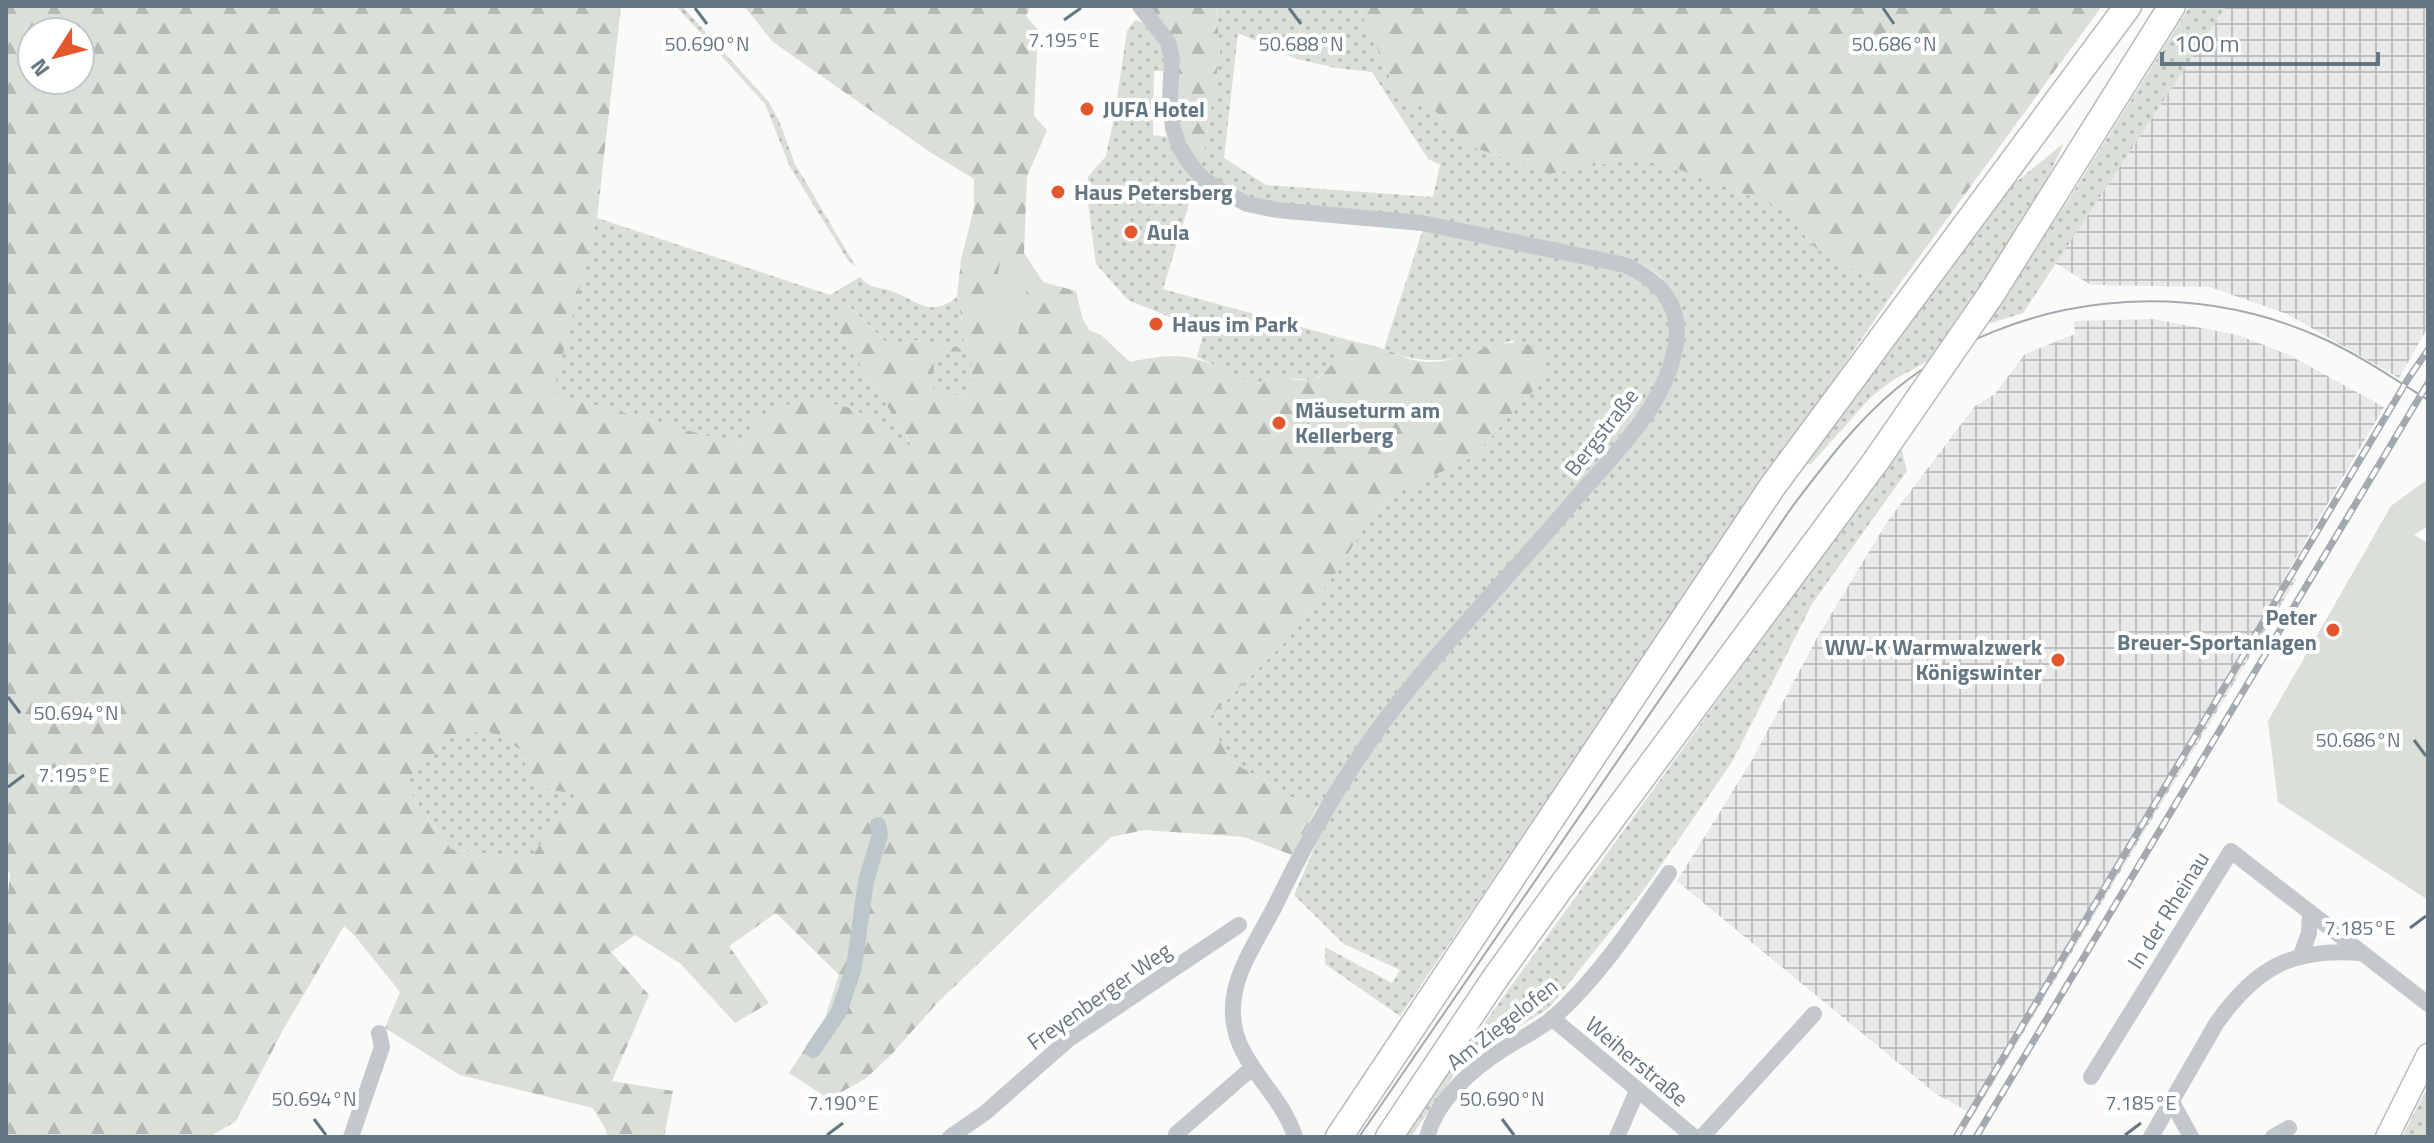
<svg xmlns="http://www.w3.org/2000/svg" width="2434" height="1143" font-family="'Titillium Web',sans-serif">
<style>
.industrial{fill:url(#industrial-grid)}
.grass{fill:url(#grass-dots);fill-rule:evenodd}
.forest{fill:url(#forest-firs);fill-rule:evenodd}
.pitch{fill:#dadfd7}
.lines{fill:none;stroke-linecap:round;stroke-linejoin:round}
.canal{stroke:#bbc7cb;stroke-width:16}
.secondary-casing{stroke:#b3babf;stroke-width:25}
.trunk-casing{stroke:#b4b9bd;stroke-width:29}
.minor{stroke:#c3c8cc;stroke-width:16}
.secondary{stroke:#fff;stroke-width:22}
.trunk{stroke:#fff;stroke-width:26}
.tram{stroke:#a2aab0;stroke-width:2}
.rail-casing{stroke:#a2aab0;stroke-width:7}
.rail{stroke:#fff;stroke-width:4;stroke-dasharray:12;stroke-linecap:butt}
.trunk-bridge-casing{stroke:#b4b9bd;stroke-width:29;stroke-linecap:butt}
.trunk-bridge{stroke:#fff;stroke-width:26}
.ticks{fill:none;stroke:#657683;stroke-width:3}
.poi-dot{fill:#e4572e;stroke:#fff;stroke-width:3}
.labels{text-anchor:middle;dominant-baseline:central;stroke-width:8;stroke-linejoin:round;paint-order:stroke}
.poi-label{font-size:22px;font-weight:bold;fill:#657683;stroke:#fff;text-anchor:start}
.street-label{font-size:22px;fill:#657683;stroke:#fff}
.ticks-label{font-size:20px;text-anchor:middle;fill:#657683;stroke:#fff;stroke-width:8;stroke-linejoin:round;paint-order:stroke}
</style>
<defs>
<pattern id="industrial-grid" width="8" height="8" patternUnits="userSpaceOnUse" patternTransform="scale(2)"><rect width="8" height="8" fill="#e8e9e9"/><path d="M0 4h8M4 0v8" fill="none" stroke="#c0c1c2"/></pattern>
<pattern id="grass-dots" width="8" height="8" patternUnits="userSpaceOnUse" patternTransform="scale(2)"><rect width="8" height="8" fill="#dadfd7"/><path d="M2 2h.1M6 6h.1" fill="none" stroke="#b4b9b4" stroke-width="1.8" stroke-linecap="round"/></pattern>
<pattern id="forest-firs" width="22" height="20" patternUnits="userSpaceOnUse" patternTransform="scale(2)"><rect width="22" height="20" fill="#dadfd7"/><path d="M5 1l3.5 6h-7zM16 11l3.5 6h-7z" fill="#b4b9b4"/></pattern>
</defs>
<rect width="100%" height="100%" fill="#fafaf8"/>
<g class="industrial">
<polygon points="2226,6 2428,6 2428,327 2399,378 2287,314 2210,287 2091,285 2055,263"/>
<polygon points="2153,319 2238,335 2289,355 2384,407 2287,573 2296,580 1974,1115 1936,1094 1677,881 1752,760 1818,636 1887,522 1975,406 1995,394 2025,354 2075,334 2074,321"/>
</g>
<g class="grass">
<polygon points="676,6 682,6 769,102 779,121 795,164 856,267 849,262 790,167 765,104"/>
<path d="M 1216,6 L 1358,6 L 1400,100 L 1434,110 L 1470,146 L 1549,174 L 1629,159 L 1670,166 L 1779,207 L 1816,248 L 1839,264 L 1861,272 L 1893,293 L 1400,1016 L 1325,964 L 1325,947 L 1392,983 L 1400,970 L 1344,944 L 1294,895 L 1333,805 L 1390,723 L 1659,409 L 1670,386 L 1674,295 L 1660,276 L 1644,265 L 1628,258 L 1248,202 L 1201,169 L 1220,55 ZM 1238,33 L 1297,59 L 1336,68 L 1372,72 L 1428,159 L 1440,165 L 1433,197 L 1266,185 L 1224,158 Z"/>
<polygon points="2190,6 2226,6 2023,313 1984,325 2069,199"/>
<polygon points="1135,20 1150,25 1165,52 1165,71 1154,71 1153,135 1168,137 1196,181 1163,289 1341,338 1337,356 1329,370 1312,380 1277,377 1254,384 1197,357 1204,331 1128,300 1096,264 1087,195 1088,177 1106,156 1114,118 1127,31"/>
<polygon points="2064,143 2035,205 1928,361 1893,380 1871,397 1811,464 1805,465 1998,197"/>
<path d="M 597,218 L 830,295 L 860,277 C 869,289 881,287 894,292 C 920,302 930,318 957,297 L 965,334 L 962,350 L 921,339 L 891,347 L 847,304 L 837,328 L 915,450 L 854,409 L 757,416 L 740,445 L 552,393 Z"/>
<path d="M 1423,229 L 1622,269 L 1650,283 L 1668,312 L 1671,331 L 1667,357 L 1647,404 L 1501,575 L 1399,690 L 1315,811 L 1231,761 L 1208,719 L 1290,637 L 1337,571 L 1375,511 L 1401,491 L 1473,457 L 1540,383 L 1513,340 C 1466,358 1431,370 1384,349 Z"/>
<polygon points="934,350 972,352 971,396 932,394"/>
<polygon points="1901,447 1907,471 1812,604 1732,762 1646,887 1549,1008 1463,1062 1411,1137 1402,1137"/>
<polygon points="487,730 521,750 576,794 530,859 451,849 404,784 454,735"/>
<polygon points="2425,1092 2428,1094 2428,1137 2402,1137"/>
</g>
<g class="forest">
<path d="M 6,6 L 621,6 L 597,218 L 553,393 L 740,445 L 757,416 L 808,397 L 854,409 L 914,448 L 837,328 L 846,304 L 891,347 L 921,339 L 962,349 L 965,334 L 957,297 L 961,260 L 974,208 L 974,179 L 930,152 L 773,42 L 744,6 L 1031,6 L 1026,16 L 1038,30 L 1034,116 L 1047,130 L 1027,177 L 1024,253 L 1043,282 L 1076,291 L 1082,317 L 1089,330 L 1101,335 L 1130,362 C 1190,349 1201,359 1254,384 C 1262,382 1272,377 1280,377 C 1287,377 1293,380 1300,380 C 1327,383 1336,360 1341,338 C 1355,342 1370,344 1384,349 C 1400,355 1414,363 1432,362 C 1472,361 1511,324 1545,355 L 1540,383 L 1473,457 L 1401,491 L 1375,511 L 1337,571 L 1290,637 L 1208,719 L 1231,761 L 1315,811 L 1292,855 L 1244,837 L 1144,830 L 1111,837 L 938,1002 L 891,1055 L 865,1079 L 829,1099 L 789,1073 L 825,1018 L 839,975 L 776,913 L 729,946 L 769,1003 L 735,1023 L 681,964 L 635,935 L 611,952 L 649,995 L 612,1081 L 673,1091 L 664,1137 L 607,1137 L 606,1130 L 593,1108 L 460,1075 L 385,1028 L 400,992 L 355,936 L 344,926 L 283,1030 L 236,1121 L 209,1137 L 6,1137 L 6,915 L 10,873 L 6,872 ZM 32,32 L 80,32 L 80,80 L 32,80 ZM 934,351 L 972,352 L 971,396 L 933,394 ZM 487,730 L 521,750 L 531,786 L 575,794 L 530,859 L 451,849 L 404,784 L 454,735 Z"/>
<path d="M 1149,6 L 1216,6 L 1220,55 L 1201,169 C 1169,130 1183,93 1175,48 C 1172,33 1159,17 1149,6 Z"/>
<polygon points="1358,6 2102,6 1893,293 1861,272 1839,264 1816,248 1779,207 1670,166 1629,159 1549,174 1470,146 1434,110 1400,100"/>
</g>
<g class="pitch">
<polygon points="1000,263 1031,270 1017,339 986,332"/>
<polygon points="2428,479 2428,526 2414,535 2428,543 2428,900 2278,802 2268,721 2391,506"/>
</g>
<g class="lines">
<polyline class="canal" points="813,1050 839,1012 854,967 866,881 880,835 878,825"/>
<g class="secondary-casing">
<polyline id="secondary" points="2387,1137 2428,1055"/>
</g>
<g class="trunk-casing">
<g id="trunk">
<polyline points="1992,293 2172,6"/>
<polyline points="1339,1137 1772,487 2128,6"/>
<polyline points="1389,1137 1494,980 1558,891 1876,461"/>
</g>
</g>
<g class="minor">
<path d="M 1140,6 L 1168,42 L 1172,59 L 1170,100 L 1173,128 L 1179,146 L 1190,164 L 1203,179 L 1222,191 L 1247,204 L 1277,210 L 1422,223 L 1625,265 C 1661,281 1684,307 1675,349 C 1663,410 1611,457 1572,503 C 1518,567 1458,628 1405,694 C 1353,759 1312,829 1276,904 C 1263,930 1240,964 1235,991 C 1221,1057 1278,1083 1295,1137"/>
<polyline points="2301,955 2309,933 2310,912"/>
<polyline points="1552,1018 1694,1137"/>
<polyline points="2091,1077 2231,851 2428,1004"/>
<polyline points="2172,1102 2191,1137"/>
<polyline points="1176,1134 1252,1068"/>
<polyline points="351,1137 382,1047 379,1033"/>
<polyline points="950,1137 985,1113 1069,1039 1239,925"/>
<path d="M 1427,1137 C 1437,1100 1471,1070 1502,1050 C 1519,1039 1539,1030 1554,1017 C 1600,976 1634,923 1669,873"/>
<polyline points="1617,1137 1637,1091"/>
<polyline points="1702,1137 1814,1014"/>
<path d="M 2151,1137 L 2216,1024 C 2256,967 2292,948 2360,953"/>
<polyline points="2273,1137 2289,1128"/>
</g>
<use href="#secondary" class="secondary"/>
<use href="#trunk" class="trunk"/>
<path class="tram" d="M 1359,1137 L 1792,507 C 1824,465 1855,423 1896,389 C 2015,293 2185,275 2324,339 C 2361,356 2394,379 2428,400"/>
<g class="rail-casing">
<g id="rail">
<polyline points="1956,1137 2408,379 2428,350"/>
<polyline points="1976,1137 2428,383"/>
</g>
</g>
<use href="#rail" class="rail"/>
<g class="trunk-bridge-casing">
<polyline id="trunk-bridge" points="1876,461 1992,293"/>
</g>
<use href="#trunk-bridge" class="trunk-bridge"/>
</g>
<path class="ticks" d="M 695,8 L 707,24M 1289,8 L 1301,24M 1883,8 L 1894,24M 1064,20 L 1081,8M 8,697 L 20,713M 2414,740 L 2426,756M 8,787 L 24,775M 2410,928 L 2426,916M 314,1119 L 326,1135M 1502,1119 L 1514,1135M 827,1135 L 843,1123M 2125,1135 L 2141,1123"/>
<g class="poi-dot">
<circle cx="1087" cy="109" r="8"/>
<circle cx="1058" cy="192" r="8"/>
<circle cx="1131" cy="232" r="8"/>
<circle cx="1156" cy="324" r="8"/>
<circle cx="1279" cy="423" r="8"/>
<circle cx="2333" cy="630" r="8"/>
<circle cx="2058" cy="660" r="8"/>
</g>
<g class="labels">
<g class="poi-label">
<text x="1103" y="109">JUFA Hotel</text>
<text x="1074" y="192">Haus Petersberg</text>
<text x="1147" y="232">Aula</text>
<text x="1172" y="324">Haus im Park</text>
<text x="1295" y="410">Mäuseturm am<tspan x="1295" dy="25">Kellerberg</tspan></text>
<text x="2317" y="617" text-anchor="end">Peter<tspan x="2317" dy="25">Breuer-Sportanlagen</tspan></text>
<text x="2042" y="647" text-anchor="end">WW-K Warmwalzwerk<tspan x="2042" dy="25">Königswinter</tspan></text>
</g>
<g class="street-label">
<text transform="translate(1601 432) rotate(-52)">Bergstraße</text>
<text transform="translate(2168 910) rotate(-58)">In der Rheinau</text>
<text transform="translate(1099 996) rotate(-35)">Freyenberger Weg</text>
<text transform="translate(1502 1024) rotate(-38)">Am Ziegelofen</text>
<text transform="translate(1637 1061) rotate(40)">Weiherstraße</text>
</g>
</g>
<g class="ticks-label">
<text x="1064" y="47">7.195°E</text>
<text x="707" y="51">50.690°N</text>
<text x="1301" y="51">50.688°N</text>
<text x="1894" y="51">50.686°N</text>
<text x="76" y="720">50.694°N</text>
<text x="2358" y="747">50.686°N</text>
<text x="74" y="782">7.195°E</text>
<text x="2360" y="935">7.185°E</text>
<text x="314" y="1106">50.694°N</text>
<text x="1502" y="1106">50.690°N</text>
<text x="843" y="1110">7.190°E</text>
<text x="2141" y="1110">7.185°E</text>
</g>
<rect width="2434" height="1143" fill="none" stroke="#657683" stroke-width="16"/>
<g transform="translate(56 56) rotate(234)"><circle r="38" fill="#ffffff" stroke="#c1c8cd" stroke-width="2"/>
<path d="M0-6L14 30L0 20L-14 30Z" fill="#e4572e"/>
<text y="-12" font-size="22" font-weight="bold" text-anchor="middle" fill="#657683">N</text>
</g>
<path d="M2162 52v12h216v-12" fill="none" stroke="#657683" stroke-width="4"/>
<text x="2174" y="52" font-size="24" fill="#657683" stroke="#ffffff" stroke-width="6" paint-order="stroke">100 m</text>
</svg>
